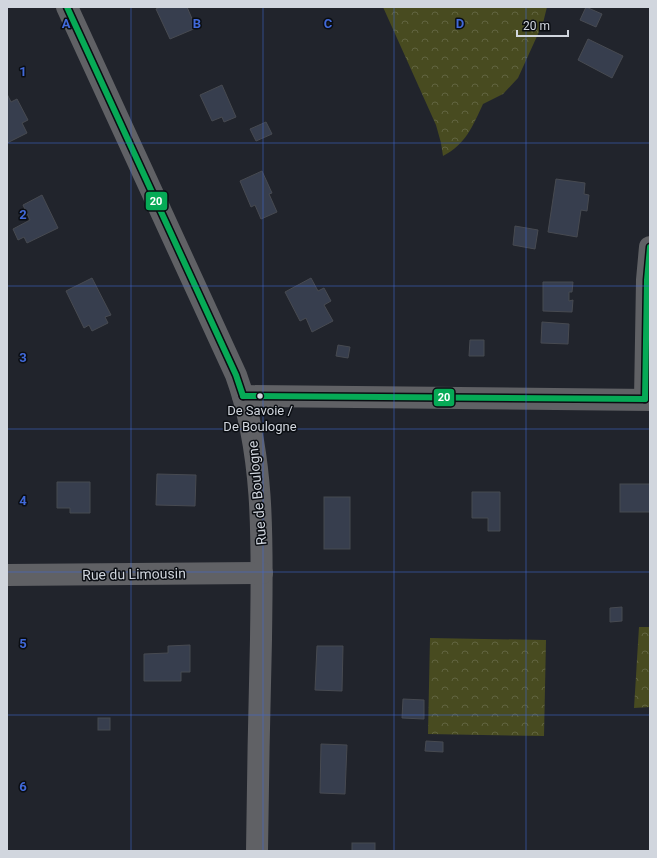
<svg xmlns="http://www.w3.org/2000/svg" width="657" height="858" font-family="Roboto,sans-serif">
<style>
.forest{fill:url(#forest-crowns)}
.building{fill:#373e4e;stroke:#474a51}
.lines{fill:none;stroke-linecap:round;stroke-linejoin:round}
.minor{stroke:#606165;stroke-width:22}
.bus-1-casing{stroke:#0a0d12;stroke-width:9}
.bus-1{stroke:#06aa56;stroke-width:6}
.grid{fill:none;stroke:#4169d9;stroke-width:1;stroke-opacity:0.55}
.bus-dot{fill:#d1d6de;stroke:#0a0d12;stroke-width:1.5}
.labels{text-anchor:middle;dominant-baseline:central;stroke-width:3;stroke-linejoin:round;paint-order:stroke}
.bus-label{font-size:13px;fill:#d1d6de;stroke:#0a0d12}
.street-label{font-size:14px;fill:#d1d6de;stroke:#0a0d12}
.grid-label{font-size:13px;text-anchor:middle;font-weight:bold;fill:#4169d9;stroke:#0a0d12;stroke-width:3;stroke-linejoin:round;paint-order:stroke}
.line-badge{stroke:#0a0d12;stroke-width:1.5}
.badge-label{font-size:11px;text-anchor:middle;font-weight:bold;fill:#fff}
</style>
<defs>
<pattern id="forest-crowns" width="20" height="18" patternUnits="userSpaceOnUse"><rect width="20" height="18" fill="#484b20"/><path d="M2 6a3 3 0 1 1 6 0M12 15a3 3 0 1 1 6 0" fill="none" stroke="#616440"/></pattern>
</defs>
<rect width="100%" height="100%" fill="#21242c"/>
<g class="forest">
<path d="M 383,7 L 547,7 L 543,23 L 518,78 L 503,94 L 483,104 C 473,126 465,145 443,156 L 441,143 L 436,125 Z"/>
<polygon points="639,627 650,627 650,707 634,708"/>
<polygon points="430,638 546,640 544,736 428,734"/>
</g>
<g class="building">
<polygon points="160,7 187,7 196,28 170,39 156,9"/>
<polygon points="586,7 602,14 596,27 580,20"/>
<polygon points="588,39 623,56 612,78 578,60"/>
<polygon points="222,85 236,117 224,122 222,117 212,121 200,95"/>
<polygon points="7,94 11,102 17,99 28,120 22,123 27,133 7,143"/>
<polygon points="266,122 272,134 256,141 250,129"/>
<polygon points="262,171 272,193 269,194 277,212 261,219 255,205 251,207 240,181"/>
<polygon points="556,179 585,183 584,194 589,195 587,211 581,210 577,237 548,232"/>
<polygon points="42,195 58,228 27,243 24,237 18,240 13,229 30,220 23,205"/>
<polygon points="515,226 538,230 535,249 513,245"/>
<polygon points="92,278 111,315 105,317 108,323 92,331 89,325 84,328 66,291"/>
<polygon points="311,278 318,291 324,288 331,301 324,305 333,321 312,332 306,318 300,321 285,292"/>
<polygon points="543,282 573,282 572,292 569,292 569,301 573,300 572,312 543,311"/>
<polygon points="542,322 569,324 568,344 541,343"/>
<polygon points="470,340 484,340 484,356 469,356"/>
<polygon points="338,345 350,347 348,358 336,356"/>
<polygon points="157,474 196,475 195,506 156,505"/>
<polygon points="57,482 90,482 90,513 70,513 70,508 57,508"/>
<rect x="620" y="484" width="30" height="28"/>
<polygon points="472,492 500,492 500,531 488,531 488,518 472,518"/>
<rect x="324" y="497" width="26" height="52"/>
<polygon points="622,607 622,621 610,622 610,608"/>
<polygon points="190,645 190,672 181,672 181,681 144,681 144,654 168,653 168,646"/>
<polygon points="317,646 343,646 342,691 315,690"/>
<polygon points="403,699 424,700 424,719 402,718"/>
<rect x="98" y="718" width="12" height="12"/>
<polygon points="426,741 443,742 443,752 425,751"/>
<polygon points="321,744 347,745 345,794 320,793"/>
<rect x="352" y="843" width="23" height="8"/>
</g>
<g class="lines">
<g class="minor">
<path d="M 67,7 L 236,375 C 266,457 262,552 261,639 C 259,710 258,780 257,851"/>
<polyline points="243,396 650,400"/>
<polyline points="645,399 647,280 650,247"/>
<polyline points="7,575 262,573"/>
</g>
<g class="bus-1-casing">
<g id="bus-1">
<polyline points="67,7 236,375 243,396"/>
<polyline points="243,396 645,399"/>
<polyline points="645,399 647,280 650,247"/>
</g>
</g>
<use href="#bus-1" class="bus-1"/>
</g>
<path class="grid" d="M 131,7 L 131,851M 263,7 L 263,851M 394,7 L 394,851M 526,7 L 526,851M 7,143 L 650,143M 7,286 L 650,286M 7,429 L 650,429M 7,572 L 650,572M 7,715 L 650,715"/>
<circle class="bus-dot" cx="260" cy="396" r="3.5"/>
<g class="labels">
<g class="bus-label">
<text x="260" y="410">De Savoie /<tspan x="260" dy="16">De Boulogne</tspan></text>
</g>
<g class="street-label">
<text transform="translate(257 493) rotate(-95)">Rue de Boulogne</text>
<text transform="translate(134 574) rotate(-1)">Rue du Limousin</text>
</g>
</g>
<g class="grid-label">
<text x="66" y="28">A</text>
<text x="197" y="28">B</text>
<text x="328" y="28">C</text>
<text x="460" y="28">D</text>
<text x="23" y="76">1</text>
<text x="23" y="219">2</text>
<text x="23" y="362">3</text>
<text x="23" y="505">4</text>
<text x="23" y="648">5</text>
<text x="23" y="791">6</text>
</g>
<g class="line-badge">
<rect x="145" y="191" width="23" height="20" rx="4" fill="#06aa56"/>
<rect x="433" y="388" width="22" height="19" rx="4" fill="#06aa56"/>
</g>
<g class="badge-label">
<text x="156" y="205">20</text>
<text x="444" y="401">20</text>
</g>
<rect width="657" height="858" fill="none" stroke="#d1d6de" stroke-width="16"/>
<path d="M517 30v6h51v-6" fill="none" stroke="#d1d6de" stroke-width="2"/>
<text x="523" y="30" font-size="12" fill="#d1d6de" stroke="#0a0d12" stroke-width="3" paint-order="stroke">20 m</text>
</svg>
